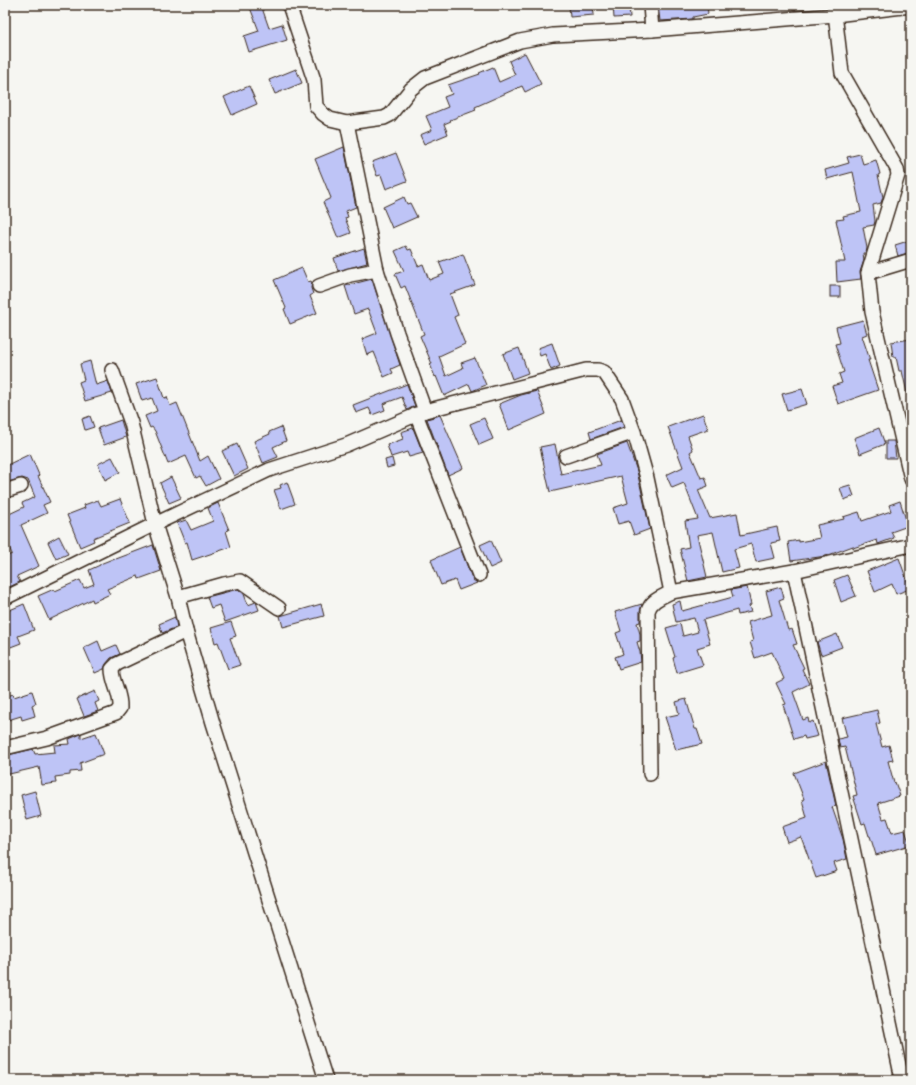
<svg xmlns="http://www.w3.org/2000/svg" width="916" height="1085" font-family="'Shantell Sans',sans-serif">
<style>
.building{fill:#bec4f6;stroke:#3b2a1e}
.lines{fill:none;stroke-linecap:round;stroke-linejoin:round}
.minor-casing{stroke:#3b2a1e;stroke-width:16}
.minor{stroke:#f6f6f2;stroke-width:13}
</style>
<rect width="100%" height="100%" fill="#f6f6f2"/>
<filter id="ink" filterUnits="userSpaceOnUse"><feTurbulence type="fractalNoise" baseFrequency=".025" numOctaves="2"/><feDisplacementMap in="SourceGraphic" scale="8" xChannelSelector="R" yChannelSelector="G"/><feConvolveMatrix kernelMatrix="1 2 1 2 8 2 1 2 1" color-interpolation-filters="sRGB"/></filter>
<g filter="url(#ink)">
<g class="building">
<polygon points="249,5 261,5 269,28 282,24 287,40 249,52 244,36 259,31"/>
<polygon points="569,5 593,5 594,15 570,17"/>
<polygon points="613,5 629,5 630,17 614,18"/>
<polygon points="658,5 707,5 708,14 693,17 693,19 660,21"/>
<polygon points="525,53 541,84 525,92 522,86 475,107 476,110 450,120 451,121 444,124 448,134 424,144 420,135 432,130 426,116 448,107 444,97 452,94 448,85 480,74 479,73 493,67 499,82 515,75 509,61"/>
<polygon points="296,69 302,83 275,94 269,80"/>
<polygon points="249,86 257,104 232,115 224,97"/>
<polygon points="344,147 356,207 346,211 348,217 345,218 351,233 338,238 323,202 331,198 315,159"/>
<polygon points="396,153 407,181 386,189 381,175 377,176 372,162"/>
<polygon points="860,154 863,164 876,160 880,174 878,175 883,197 881,203 873,205 875,221 874,225 863,227 867,248 866,253 863,253 864,260 860,272 861,279 837,282 836,262 845,262 836,220 844,219 843,216 861,212 853,172 827,179 825,170 849,163 847,157"/>
<polygon points="404,197 407,204 410,203 417,217 392,228 383,207"/>
<polygon points="911,240 911,252 898,256 895,245"/>
<polygon points="406,246 408,250 411,249 418,266 423,264 429,280 444,274 439,262 463,254 475,285 450,294 458,315 454,317 465,344 439,356 446,376 463,368 461,363 475,358 486,385 472,391 469,384 444,396 436,376 435,377 430,364 432,364 420,336 424,334 405,286 401,288 395,274 404,271 395,251"/>
<polygon points="364,248 367,263 338,271 334,258"/>
<polygon points="302,268 308,282 311,281 312,283 311,288 313,294 310,296 317,313 290,324 284,309 286,308 274,280"/>
<polygon points="372,279 400,365 391,369 393,373 384,377 374,352 367,355 362,339 377,333 368,309 354,314 345,286"/>
<rect x="830" y="286" width="10" height="11"/>
<polygon points="863,320 867,334 862,336 870,360 868,360 878,390 838,404 832,386 842,383 839,374 844,372 835,344 840,343 836,327"/>
<polygon points="911,339 911,397 908,397 902,371 899,371 896,357 893,357 891,342"/>
<polygon points="552,343 560,366 551,370 545,354 540,356 538,348"/>
<polygon points="519,348 528,373 512,379 503,354"/>
<polygon points="90,361 96,385 108,381 112,393 85,401 79,382 84,380 80,364"/>
<polygon points="157,377 164,398 167,397 170,406 177,403 200,461 208,456 219,479 206,486 200,476 196,478 186,456 168,464 155,431 152,427 150,428 145,416 157,411 152,398 142,401 136,384"/>
<polygon points="407,384 415,406 407,410 402,397 383,404 385,410 372,415 369,408 356,413 353,405"/>
<polygon points="802,389 807,404 787,410 782,394"/>
<polygon points="537,391 546,414 509,430 499,404 521,395"/>
<polygon points="703,414 708,429 688,436 693,450 690,452 701,478 705,477 708,486 698,490 710,518 737,513 741,535 777,527 780,541 771,543 775,558 756,562 751,544 734,549 739,568 722,572 713,532 697,535 707,577 688,581 680,549 689,547 685,521 698,519 684,483 672,488 666,475 683,467 668,427"/>
<polygon points="440,415 463,468 448,475 427,419"/>
<polygon points="90,416 94,427 85,430 82,419"/>
<polygon points="484,418 493,439 479,445 470,424"/>
<polygon points="121,420 126,437 104,445 98,428"/>
<polygon points="621,420 624,427 591,439 589,432"/>
<polygon points="281,427 286,441 273,447 278,457 263,463 254,441 270,434 269,432"/>
<polygon points="413,428 423,453 409,457 407,452 391,457 387,445 403,439 401,432"/>
<polygon points="879,428 885,444 860,454 854,438"/>
<polygon points="886,441 894,441 896,458 886,458"/>
<polygon points="627,443 637,471 650,529 634,535 629,521 618,524 613,508 628,503 621,476 550,492 540,447 555,444 561,474 601,465 597,454"/>
<polygon points="237,444 248,469 234,476 222,451"/>
<polygon points="30,454 39,475 38,476 50,502 43,505 47,513 21,525 39,566 17,576 20,582 5,589 5,557 12,554 5,538 5,516 24,507 22,503 35,497 28,480 22,478 5,483 5,466"/>
<polygon points="112,457 120,472 105,480 98,464"/>
<polygon points="392,458 394,466 387,468 385,460"/>
<polygon points="171,477 181,498 169,503 160,483"/>
<polygon points="287,482 295,504 281,509 274,490 281,488 280,485"/>
<polygon points="850,485 854,496 844,500 840,488"/>
<polygon points="120,499 130,523 93,538 94,541 80,547 67,515 85,508 84,505 98,500 101,506"/>
<polygon points="900,501 908,526 891,532 894,538 878,544 877,540 853,548 853,546 826,556 791,561 788,542 799,540 799,542 820,538 817,525 844,519 843,517 859,512 862,521 891,511 889,505"/>
<polygon points="218,503 229,530 226,531 231,547 192,560 187,542 185,543 177,523 186,520 191,530 213,521 208,508"/>
<polygon points="59,536 68,554 56,559 48,542"/>
<polygon points="491,540 501,563 490,568 480,545"/>
<polygon points="153,545 161,571 139,579 138,576 107,589 110,594 93,602 92,599 49,620 38,596 54,589 55,591 80,580 84,588 94,584 89,570 100,565 100,564 115,558 116,559"/>
<polygon points="460,547 472,578 477,583 459,590 455,580 441,585 431,560"/>
<polygon points="899,558 910,589 896,594 892,584 875,592 867,571"/>
<polygon points="847,575 856,596 841,602 834,580"/>
<polygon points="747,587 751,605 749,606 751,612 738,615 737,610 703,620 710,644 697,648 703,665 677,673 673,658 675,657 666,628 680,624 683,636 698,632 694,618 676,622 672,604 680,601 682,611 733,597 731,590"/>
<polygon points="781,587 784,598 779,600 788,630 792,629 797,644 793,645 804,668 802,669 809,684 793,692 803,720 808,718 809,723 813,721 818,736 805,739 804,736 794,739 783,705 786,704 776,683 784,679 772,652 755,658 750,642 753,641 748,622 772,615 766,591"/>
<polygon points="238,589 244,594 248,605 256,602 259,610 225,622 219,605 211,608 207,597"/>
<polygon points="24,604 34,630 18,636 21,643 8,648 5,639 5,612"/>
<polygon points="321,604 324,616 283,627 280,616"/>
<polygon points="642,604 640,611 640,622 637,623 640,634 640,641 637,642 640,652 641,662 619,669 615,657 623,654 616,633 621,631 615,612"/>
<polygon points="175,617 177,627 162,633 159,624"/>
<polygon points="231,622 236,636 230,638 240,665 228,669 218,642 215,643 211,628"/>
<polygon points="837,634 842,647 821,655 817,642"/>
<polygon points="98,641 102,651 116,645 120,654 111,658 106,664 104,669 95,673 84,648"/>
<polygon points="32,691 36,703 32,705 35,716 22,720 21,716 5,721 5,697 13,694 14,697"/>
<polygon points="95,691 99,701 95,703 98,711 84,716 77,699"/>
<polygon points="686,699 695,729 697,729 702,744 676,750 665,717 679,714 676,702"/>
<polygon points="877,710 880,723 876,724 882,747 889,745 893,760 888,761 894,783 895,782 900,796 878,803 883,819 887,818 892,833 905,830 910,845 876,855 870,836 869,836 865,823 862,824 853,796 857,795 845,747 840,748 838,739 847,737 842,718"/>
<polygon points="96,733 104,754 80,763 81,771 70,772 70,775 55,777 56,783 42,785 39,767 5,775 5,757 8,755 33,749 35,754 55,752 54,745 70,744 69,739 81,734 81,738"/>
<polygon points="826,761 836,806 832,807 843,839 847,859 834,863 837,871 816,878 801,837 787,842 782,827 807,818 802,800 804,799 794,773"/>
<polygon points="35,791 41,816 27,820 21,795"/>
</g>
<g class="lines">
<g class="minor-casing">
<g id="minor">
<polyline points="289,5 314,80 316,106 323,114 330,119 347,123 384,118 390,115 411,89 425,78 520,41 553,35 652,30 835,15 911,6"/>
<polyline points="650,5 652,30"/>
<polyline points="834,5 842,73 897,169 898,175 868,273 872,312 911,479"/>
<polyline points="347,123 377,270 397,333 425,411"/>
<polyline points="868,273 911,260"/>
<polyline points="319,286 350,275 377,270"/>
<polyline points="112,370 131,423 155,524 178,597 186,631 213,723 326,1080"/>
<polyline points="416,414 479,575"/>
<polyline points="566,456 634,432"/>
<polyline points="5,491 21,486"/>
<polyline points="794,571 902,1079"/>
<polyline points="178,597 224,584 240,581 279,608"/>
<polyline points="5,598 155,524 269,470 346,445 425,411 586,370 598,370 604,372 622,399 634,432 647,478 671,592"/>
<path d="M 5,748 L 47,738 L 116,713 L 120,708 C 121,693 112,683 112,669 L 117,664 L 186,631"/>
<path d="M 650,774 L 648,611 C 651,600 662,597 671,592 L 794,571 L 911,545"/>
</g>
</g>
<use href="#minor" class="minor"/>
</g>
</g>
<rect width="916" height="1085" fill="none" stroke="#f6f6f2" stroke-width="20"/>
<rect x="10" y="10" width="896" height="1065" fill="none" stroke="#3b2a1e" stroke-width="1.5" filter="url(#ink)"/>
</svg>
